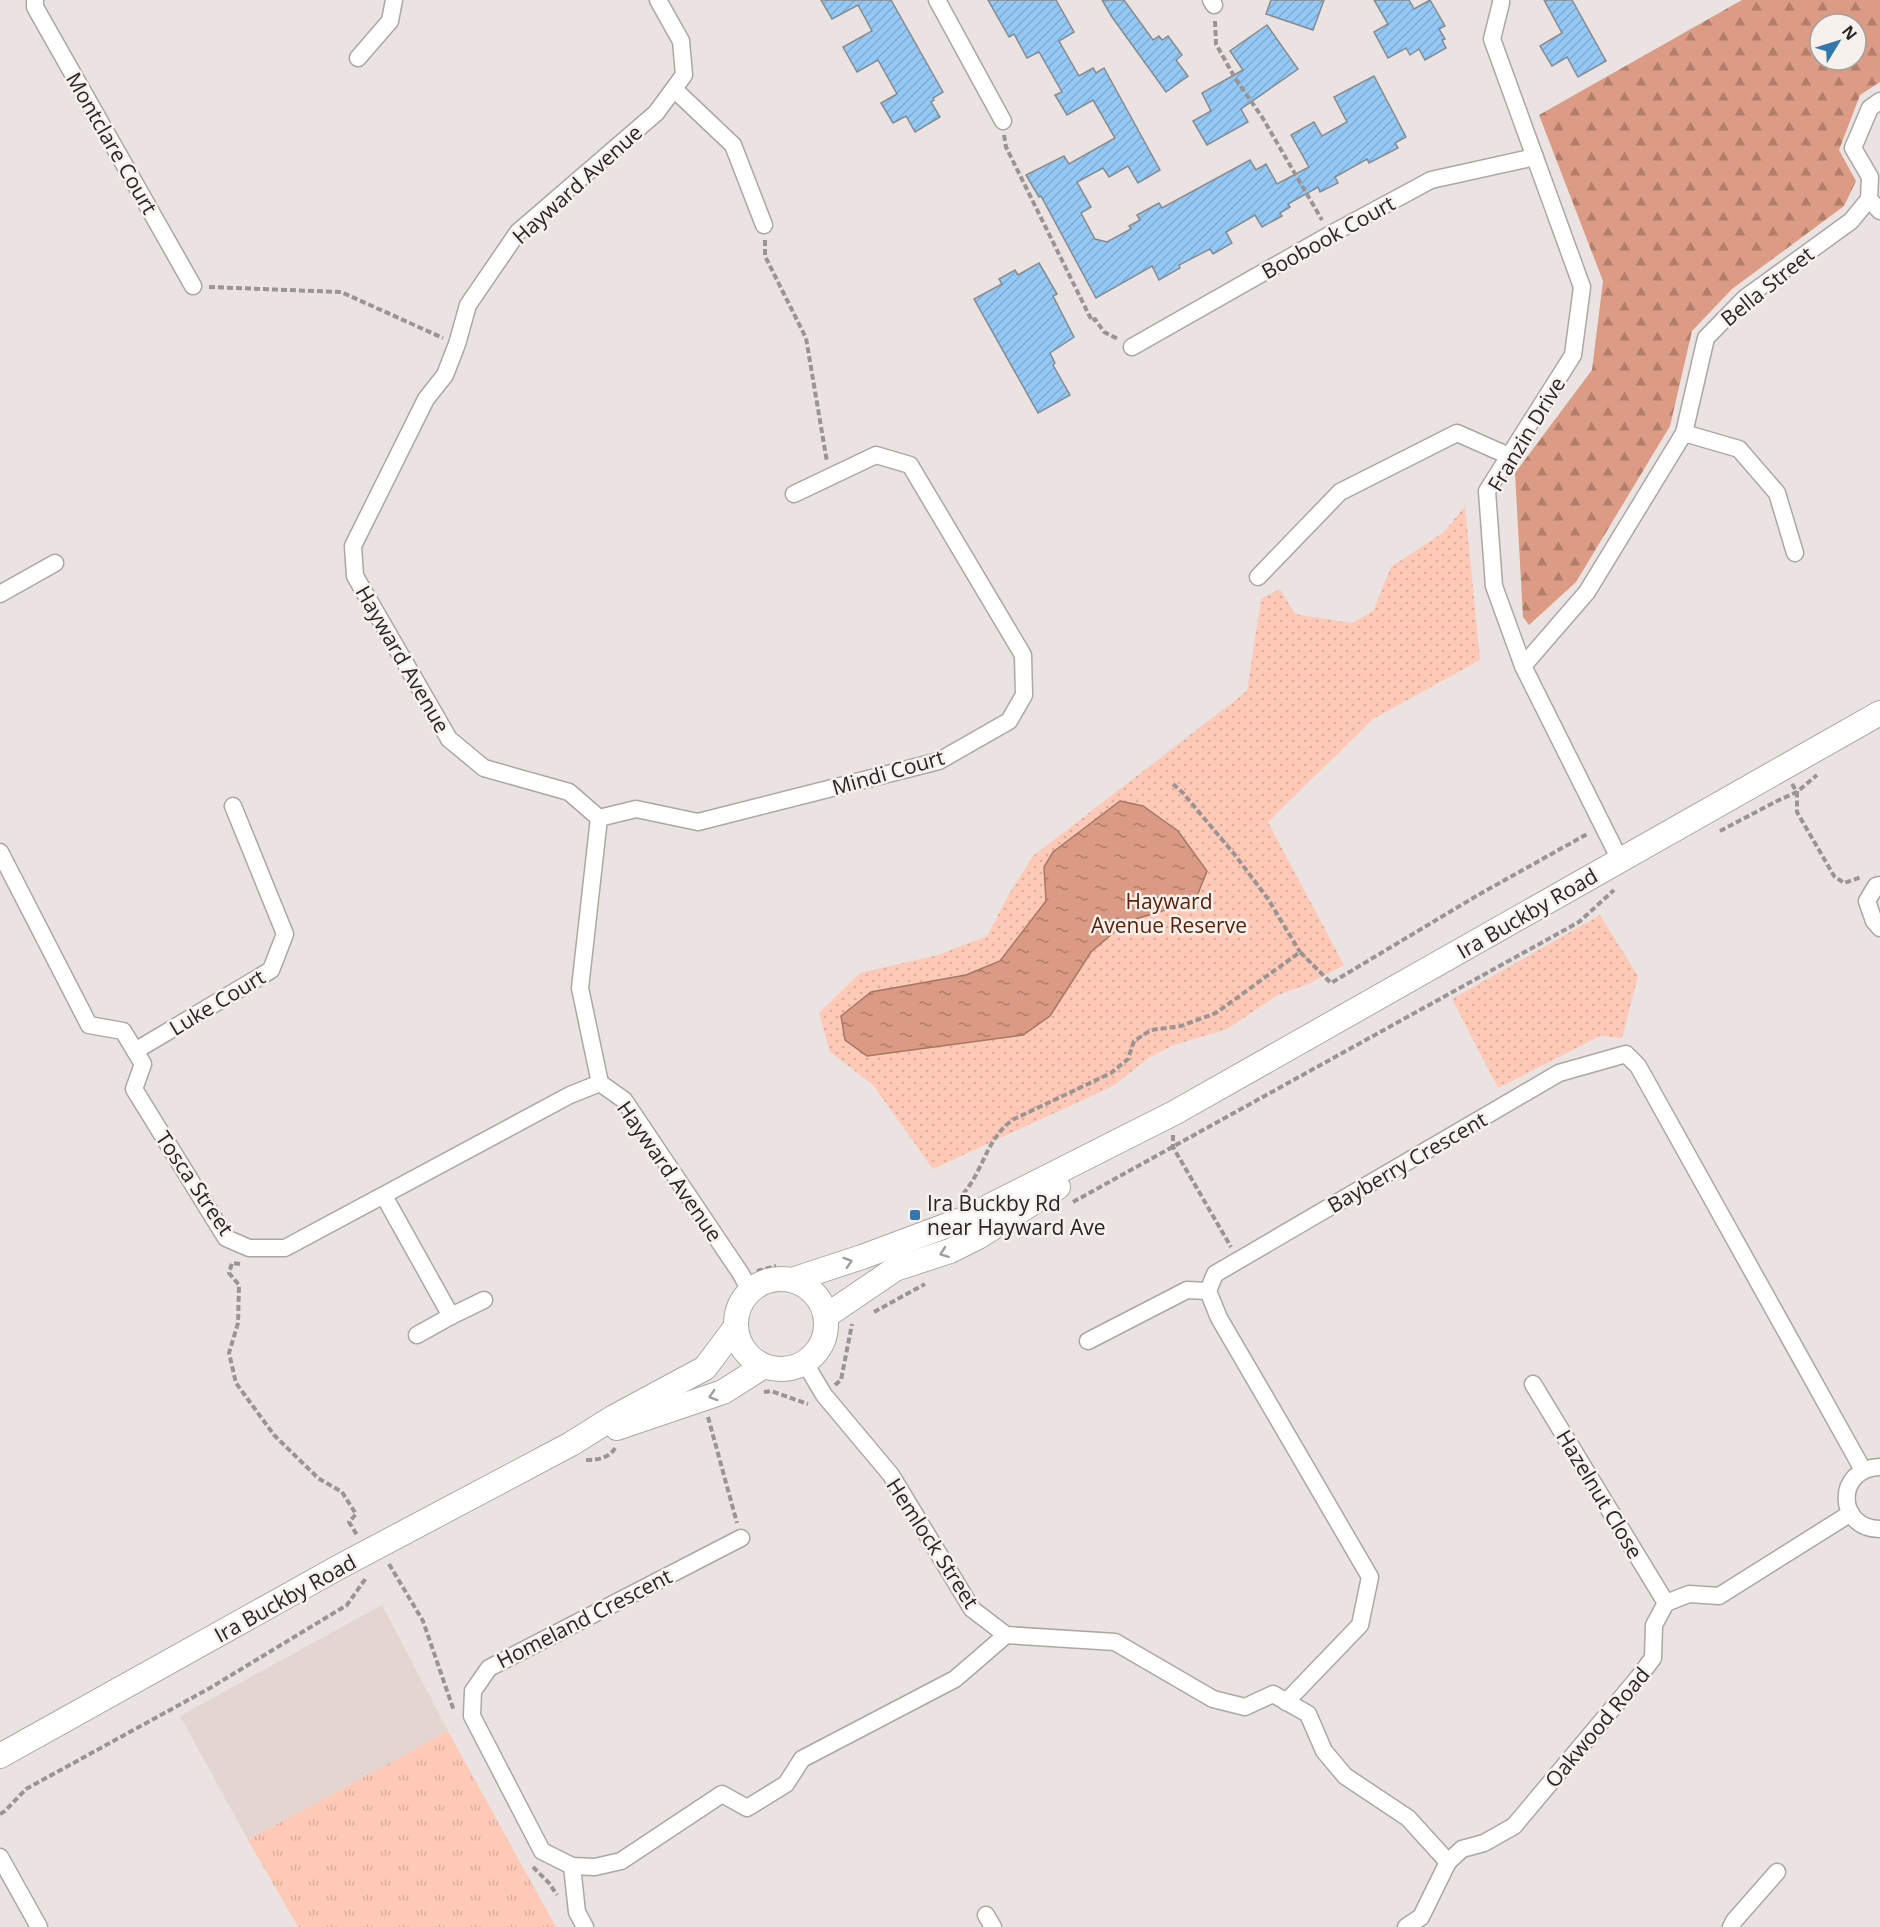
<svg xmlns="http://www.w3.org/2000/svg" width="1880" height="1927" font-family="'Open Sans',sans-serif">
<style>
.built{fill:#e4d5d0}
.grass{fill:url(#grass-tufts)}
.forest{fill:url(#forest-firs);fill-rule:evenodd}
.park{fill:url(#park-dots)}
.water{fill:url(#water-ripples);stroke:#a57767;stroke-width:1.5}
.building{fill:url(#building-hatch);stroke:#878b90;stroke-width:1.5}
.lines{fill:none;stroke-linecap:round;stroke-linejoin:round}
.street-casing{stroke:#ada7a4;stroke-width:19}
.secondary-casing{stroke:#ada7a4;stroke-width:26}
.path{stroke:#9a9594;stroke-width:4;stroke-dasharray:6 3;stroke-linecap:butt}
.street{stroke:#fff;stroke-width:16}
.secondary{stroke:#fff;stroke-width:24}
.oneway{stroke:#9e9d9d}
.poi-dot{fill:#3377ac;stroke:#f7f1ee;stroke-width:2}
.labels{text-anchor:middle;dominant-baseline:central;stroke-width:5;stroke-linejoin:round;paint-order:stroke}
.street-label{font-size:21px;fill:#282625;stroke:#f7f1ee}
.park-label{font-size:21px;fill:#5b2109;stroke:#f7f1ee}
.poi-label{font-size:21px;fill:#282625;stroke:#f7f1ee;text-anchor:start}
</style>
<defs>
<pattern id="grass-tufts" width="24" height="20" patternUnits="userSpaceOnUse" patternTransform="scale(1.5)"><rect width="24" height="20" fill="#fecab7"/><path d="M3 7l-1-3M5 7V3M7 7l1-3M15 17l-1-3M17 17v-4M19 17l1-3" fill="none" stroke="#daad9d"/></pattern>
<pattern id="forest-firs" width="22" height="20" patternUnits="userSpaceOnUse" patternTransform="scale(1.5)"><rect width="22" height="20" fill="#db9b84"/><path d="M5 1l3.5 6h-7zM16 11l3.5 6h-7z" fill="#b27e6c"/></pattern>
<pattern id="park-dots" width="8" height="8" patternUnits="userSpaceOnUse" patternTransform="scale(1.5)"><rect width="8" height="8" fill="#fecab7"/><path d="M2 2h.1M6 6h.1" fill="none" stroke="#daad9d" stroke-width="1.8" stroke-linecap="round"/></pattern>
<pattern id="water-ripples" width="26" height="14" patternUnits="userSpaceOnUse" patternTransform="scale(1.5)"><rect width="26" height="14" fill="#da9a83"/><path d="M2 4q2-2 4 0t4 0M15 11q2-2 4 0t4 0" fill="none" stroke="#b17d6b"/></pattern>
<pattern id="building-hatch" width="6" height="6" patternUnits="userSpaceOnUse" patternTransform="scale(1.5)"><rect width="6" height="6" fill="#94c8f5"/><path d="M-1 1l2-2M0 6l6-6M5 7l2-2" fill="none" stroke="#80acd2"/></pattern>
</defs>
<rect width="100%" height="100%" fill="#eae3e1"/>
<polygon class="built" points="382,1605 448,1731 248,1840 180,1716"/>
<polygon class="grass" points="448,1731 556,1927 298,1927 248,1840"/>
<path class="forest" d="M 1742,0 L 1880,0 L 1880,82 L 1860,95 L 1839,150 L 1856,181 L 1844,206 L 1732,289 L 1692,331 L 1670,426 L 1576,582 L 1529,625 L 1523,617 L 1515,473 L 1592,370 L 1603,281 L 1539,115 ZM 1820,24 L 1856,24 L 1856,60 L 1820,60 Z"/>
<g class="park">
<polygon points="1465,506 1480,660 1373,719 1268,822 1344,965 1308,984 1278,995 1227,1029 1174,1045 1150,1057 1113,1086 933,1169 873,1085 830,1052 819,1013 860,973 938,955 987,936 1009,894 1033,856 1247,691 1261,599 1280,589 1295,614 1352,623 1373,611 1391,567 1444,532"/>
<polygon points="1600,915 1638,976 1622,1038 1600,1036 1498,1088 1452,999"/>
</g>
<polygon class="water" points="1120,801 1143,806 1178,831 1207,871 1195,901 1126,922 1091,952 1050,1016 1023,1035 867,1056 845,1040 841,1016 871,992 966,975 1000,961 1046,901 1044,867 1053,852"/>
<g class="building">
<polygon points="821,0 891,0 943,92 933,98 934,100 931,102 940,117 915,132 906,116 893,123 881,103 897,94 878,60 857,72 843,47 872,31 858,5 832,19"/>
<polygon points="988,0 1056,0 1074,32 1059,41 1079,76 1093,68 1096,73 1104,68 1160,170 1138,183 1128,166 1109,177 1103,168 1077,182 1091,207 1081,213 1095,239 1107,242 1131,229 1129,226 1140,220 1137,215 1159,203 1162,208 1250,160 1256,170 1266,164 1277,184 1309,167 1291,135 1314,122 1322,136 1347,122 1334,97 1374,76 1406,137 1395,143 1398,148 1369,163 1367,159 1335,177 1338,183 1320,192 1318,187 1288,204 1290,207 1280,213 1282,216 1262,227 1255,215 1226,232 1232,243 1213,254 1210,249 1179,265 1180,268 1159,280 1152,266 1096,298 1041,196 1039,197 1026,175 1064,156 1069,164 1115,138 1093,100 1067,115 1055,95 1062,92 1039,52 1027,58 1014,34 1009,37"/>
<polygon points="1102,0 1124,0 1153,40 1159,36 1162,40 1168,36 1182,55 1176,60 1188,76 1166,92 1112,17"/>
<polygon points="1271,0 1324,0 1313,30 1266,14"/>
<polygon points="1374,0 1409,0 1414,9 1430,0 1445,26 1439,29 1445,39 1442,40 1446,48 1425,60 1419,49 1410,55 1406,48 1388,58 1374,32 1388,24"/>
<polygon points="1544,0 1572,0 1606,61 1578,77 1567,57 1552,66 1540,46 1562,33"/>
<polygon points="1267,25 1298,69 1241,109 1248,122 1207,145 1193,121 1211,111 1202,93 1243,70 1230,51"/>
<polygon points="1039,263 1057,294 1053,296 1074,337 1050,353 1055,363 1053,365 1070,395 1038,413 974,299 1002,284 999,279 1015,270 1018,275"/>
</g>
<g class="lines">
<g class="street-casing">
<g id="street">
<polyline points="35,0 35,7 193,286"/>
<polyline points="658,0 681,41 684,75 656,113 518,232 468,305 457,344 445,375 426,399 353,546 355,576 449,739 484,768 569,792 599,818 580,988 600,1083 624,1100 741,1274 750,1291"/>
<polyline points="937,0 1003,121"/>
<polyline points="1211,0 1214,5"/>
<polyline points="1501,0 1501,3 1492,39 1582,287 1573,355 1487,491 1494,586 1523,666 1620,860"/>
<polyline points="358,58 390,21 394,0"/>
<polyline points="675,90 733,145 764,225"/>
<polyline points="1869,199 1880,211"/>
<polyline points="1132,347 1331,234 1431,180 1535,157"/>
<polyline points="1684,433 1739,449 1777,493 1795,553"/>
<polyline points="1258,577 1340,492 1457,433 1509,456"/>
<polyline points="0,594 55,563"/>
<polyline points="1523,666 1587,592 1684,433 1706,338 1745,298 1851,221 1869,199 1870,177 1853,148 1870,108 1880,101"/>
<polyline points="599,818 636,809 698,822 939,761 1009,721 1024,695 1023,655 910,465 876,455 794,494"/>
<polyline points="0,852 89,1025 123,1031 143,1064 134,1089 226,1238 249,1248 285,1248 570,1095 600,1083"/>
<polyline points="1880,885 1876,886 1867,901 1874,921 1880,928"/>
<polyline points="135,1051 271,970 285,934 233,806"/>
<polyline points="384,1196 451,1316 484,1300"/>
<polyline points="417,1335 451,1316"/>
<polyline points="1088,1341 1187,1290 1208,1291"/>
<polyline points="805,1363 824,1395 891,1475 972,1609 1006,1635 1115,1642 1213,1699 1245,1707 1273,1694 1308,1714 1324,1751 1345,1776 1408,1818 1448,1862"/>
<polyline points="1533,1384 1666,1603"/>
<path d="M 1880,1467 C 1835,1468 1836,1529 1880,1529"/>
<polyline points="741,1538 489,1668 473,1691 472,1716 542,1851 572,1866 595,1867 621,1861 722,1794 747,1808 786,1784 802,1759 955,1679 1006,1635"/>
<polyline points="1286,1702 1360,1625 1370,1577 1219,1318 1208,1291 1215,1274 1559,1073 1626,1054 1638,1066 1863,1470"/>
<polyline points="0,1857 39,1927"/>
<polyline points="572,1866 577,1912 585,1927"/>
<polyline points="986,1915 993,1927"/>
<polyline points="1406,1927 1421,1917 1448,1862 1462,1849 1484,1843 1514,1826 1638,1678 1653,1658 1654,1625 1666,1603 1689,1594 1719,1596 1851,1513"/>
<polyline points="1731,1927 1734,1921 1777,1872"/>
</g>
</g>
<g class="secondary-casing">
<g id="secondary">
<circle cx="781" cy="1324" r="45"/>
<polyline points="792,1280 862,1257 964,1219 1174,1113 1880,713"/>
<polyline points="826,1316 895,1269 950,1251 978,1237 1058,1187"/>
<polyline points="617,1428 723,1392 764,1366"/>
<polyline points="0,1756 339,1567 571,1444 614,1417 705,1368 735,1328"/>
</g>
</g>
<g class="path">
<polyline points="1215,21 1216,44 1235,78 1262,117 1322,220"/>
<polyline points="1004,135 1006,147 1092,321 1095,319 1104,332 1118,339"/>
<polyline points="765,240 765,256 806,338 827,462"/>
<polyline points="209,287 341,292 443,338"/>
<polyline points="1173,784 1183,793 1235,855 1268,899 1300,952"/>
<polyline points="1792,784 1797,792 1797,812 1834,876 1844,883 1861,877"/>
<polyline points="1720,831 1777,801 1797,792 1817,775"/>
<polyline points="1173,1135 1173,1147 1231,1247"/>
<path d="M 963,1194 C 984,1170 986,1138 1014,1119 L 1111,1073 L 1128,1059 L 1134,1041 L 1151,1030 L 1181,1026 L 1216,1013 L 1300,952 L 1331,983 L 1478,895 L 1589,833"/>
<polyline points="1073,1202 1579,922 1614,890"/>
<polyline points="240,1264 232,1263 229,1273 239,1285 238,1323 229,1353 236,1383 274,1435 318,1478 342,1492 356,1514 349,1522 357,1535"/>
<polyline points="757,1271 776,1266"/>
<polyline points="874,1312 925,1284"/>
<polyline points="835,1385 841,1380 852,1324"/>
<polyline points="764,1392 771,1391 808,1404"/>
<polyline points="708,1417 737,1523"/>
<path d="M 586,1460 C 599,1460 609,1458 616,1447"/>
<polyline points="389,1564 423,1621 454,1711"/>
<polyline points="0,1814 5,1811 26,1789 210,1688 347,1605 366,1578"/>
<polyline points="533,1867 549,1883 557,1895"/>
</g>
<use href="#street" class="street"/>
<use href="#secondary" class="secondary"/>
</g>
<defs><path id="oneway-chevron" d="M-2-3.5L2.5 0L-2 3.5" fill="none" stroke-width="1.6" stroke-linecap="round" stroke-linejoin="round" transform="scale(1.5)"/></defs>
<g class="oneway">
<use href="#oneway-chevron" transform="translate(944 1253) rotate(160)"/>
<use href="#oneway-chevron" transform="translate(848 1262) rotate(-18)"/>
<use href="#oneway-chevron" transform="translate(713 1396) rotate(162)"/>
</g>
<rect class="poi-dot" x="909" y="1209" width="12" height="12" rx="3"/>
<g class="labels">
<g class="street-label">
<text transform="translate(112 143) rotate(60)">Montclare Court</text>
<text transform="translate(577 184) rotate(-42)">Hayward Avenue</text>
<text transform="translate(1328 237) rotate(-29)">Boobook Court</text>
<text transform="translate(1767 286) rotate(-39)">Bella Street</text>
<text transform="translate(1526 434) rotate(-59)">Franzin Drive</text>
<text transform="translate(403 659) rotate(60)">Hayward Avenue</text>
<text transform="translate(888 772) rotate(-16)">Mindi Court</text>
<text transform="translate(1527 913) rotate(-30)">Ira Buckby Road</text>
<text transform="translate(217 1002) rotate(-31)">Luke Court</text>
<text transform="translate(1407 1162) rotate(-30)">Bayberry Crescent</text>
<text transform="translate(670 1171) rotate(55)">Hayward Avenue</text>
<text transform="translate(195 1183) rotate(56)">Tosca Street</text>
<text transform="translate(1600 1494) rotate(59)">Hazelnut Close</text>
<text transform="translate(933 1543) rotate(57)">Hemlock Street</text>
<text transform="translate(285 1598) rotate(-29)">Ira Buckby Road</text>
<text transform="translate(584 1618) rotate(-27)">Homeland Crescent</text>
<text transform="translate(1597 1727) rotate(-50)">Oakwood Road</text>
</g>
<g class="park-label">
<text x="1169" y="901">Hayward<tspan x="1169" dy="24">Avenue Reserve</tspan></text>
</g>
<g class="poi-label">
<text x="927" y="1203">Ira Buckby Rd<tspan x="927" dy="24">near Hayward Ave</tspan></text>
</g>
</g>
<g transform="translate(1838 42) rotate(52)"><circle r="28" fill="#f7f1ee" stroke="#a4a09e" stroke-width="1.5"/>
<path d="M0-4.5L10 22L0 15L-10 22Z" fill="#3377ac"/>
<text y="-9" font-size="16" font-weight="bold" text-anchor="middle" fill="#282625">N</text>
</g>
</svg>
